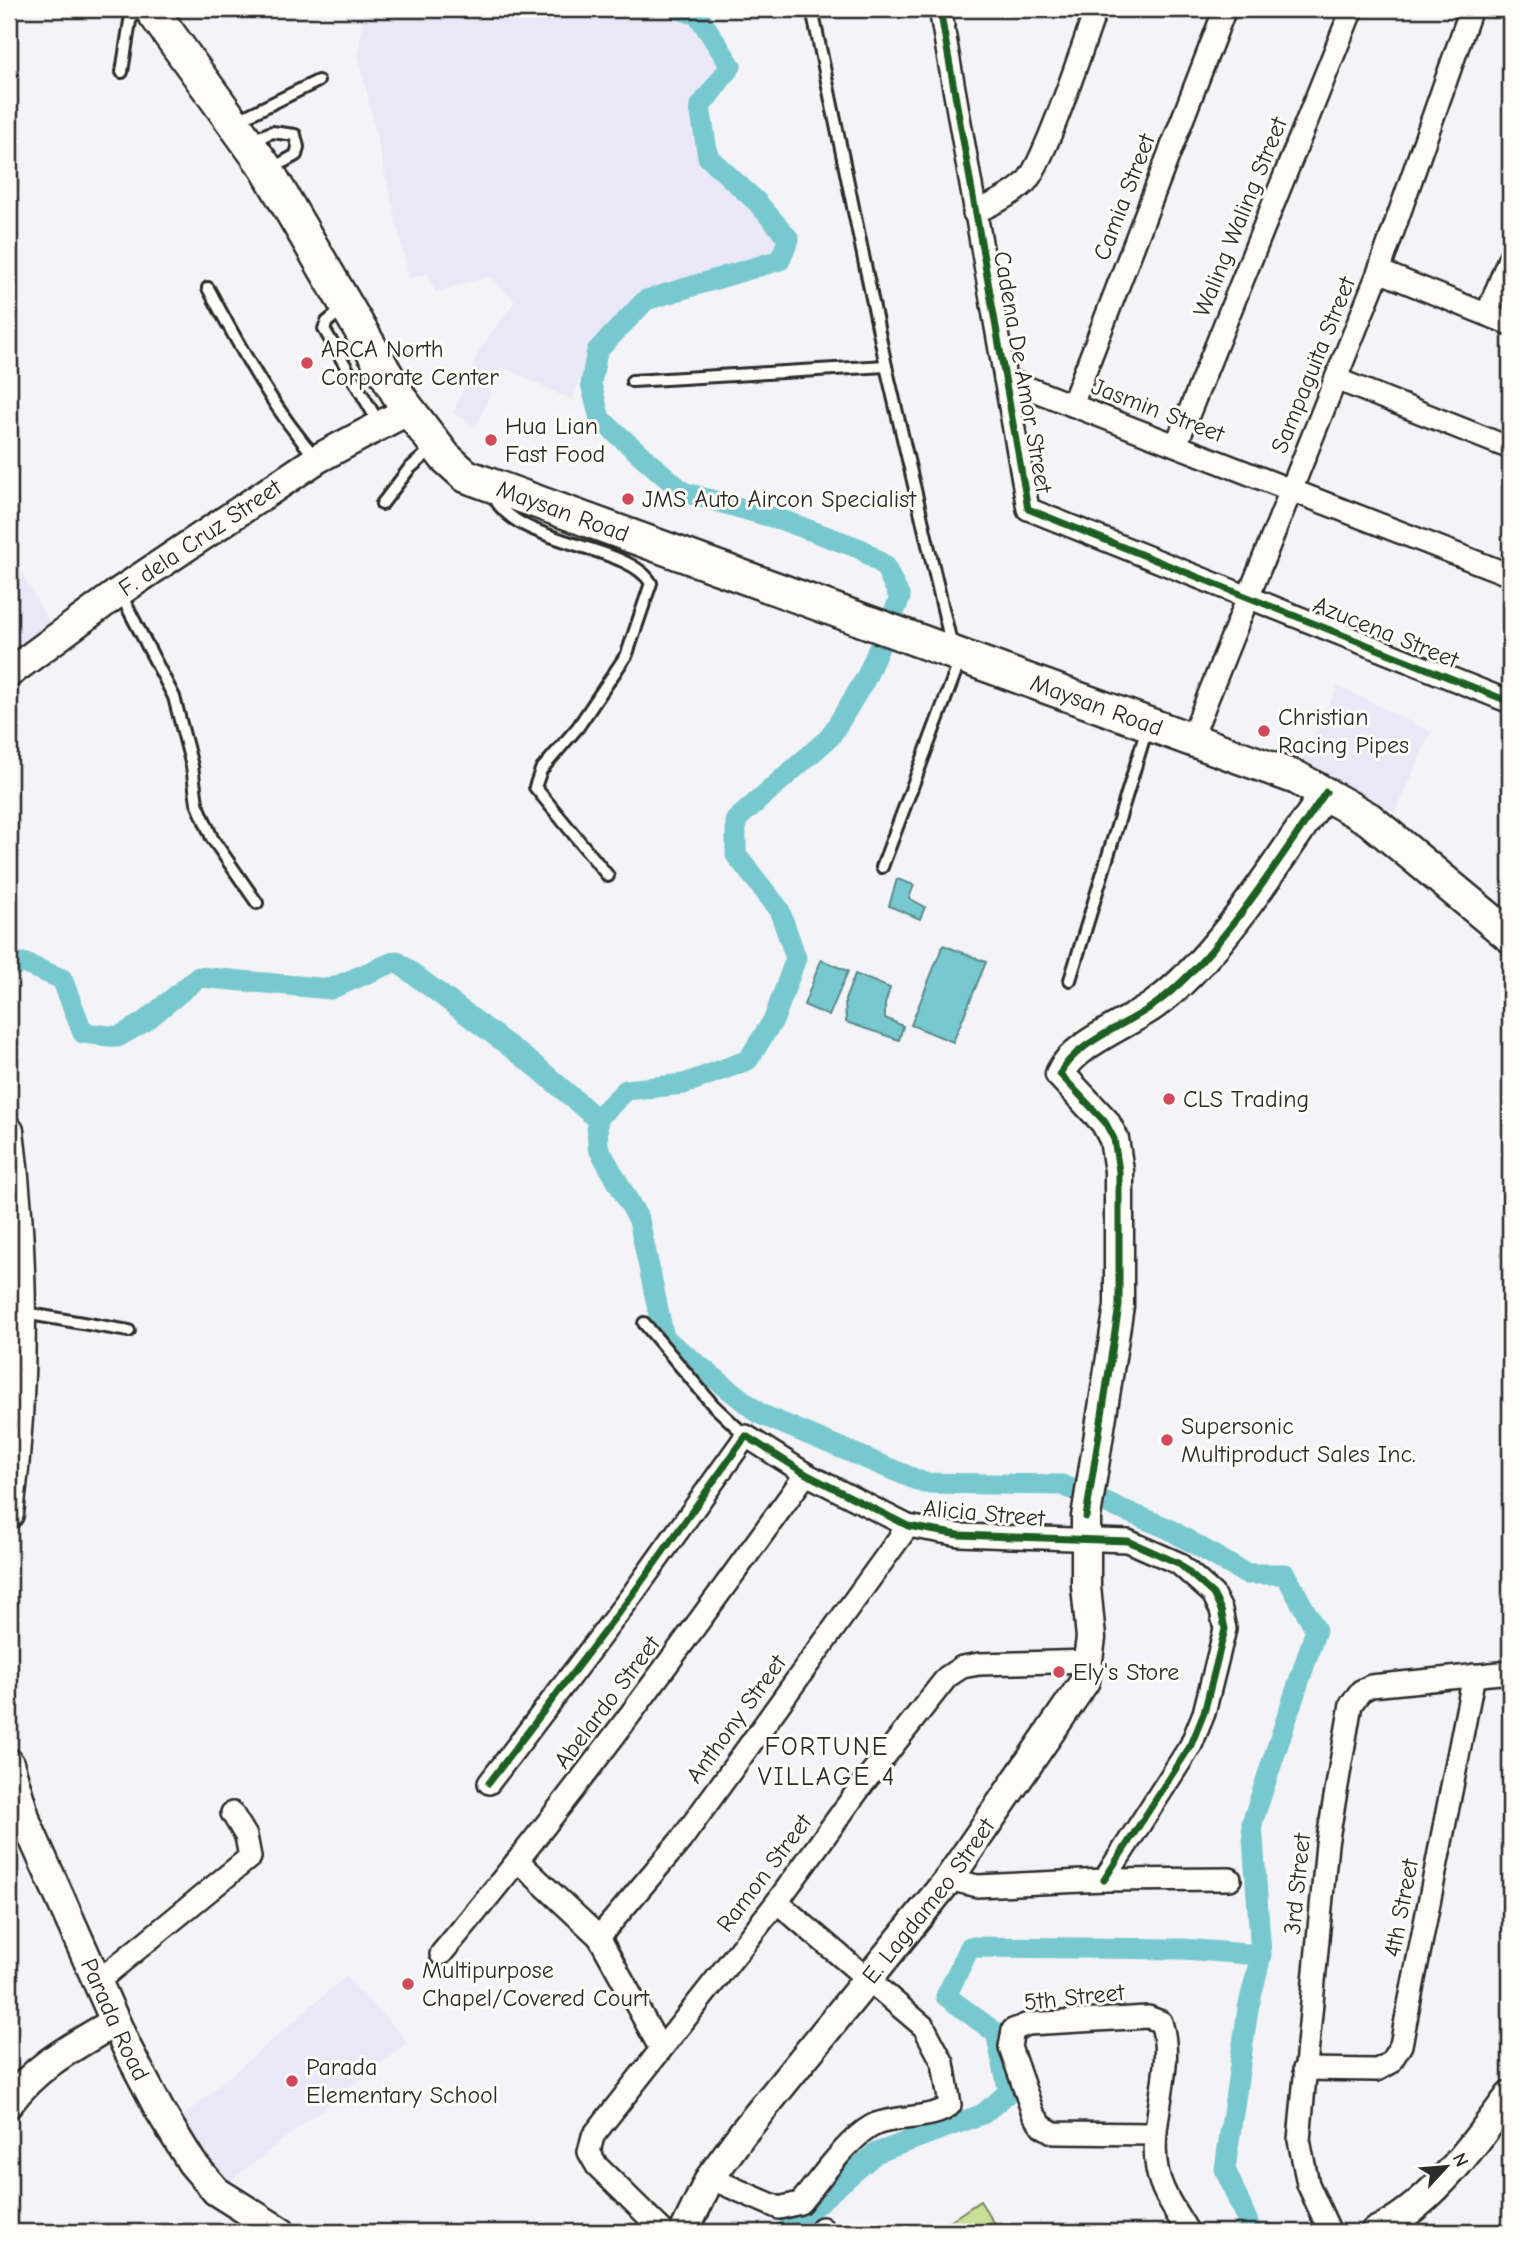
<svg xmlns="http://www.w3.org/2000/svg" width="1519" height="2241" font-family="'Comic Neue',sans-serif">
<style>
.built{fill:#eae8f7}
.green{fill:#c8e095;stroke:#7a8660;stroke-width:2}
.water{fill:#78c9cf;stroke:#598a8d;stroke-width:2}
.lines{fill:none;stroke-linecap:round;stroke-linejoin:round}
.canal{stroke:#78c9cf;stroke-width:21}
.lane-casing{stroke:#2b2b2b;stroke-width:16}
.street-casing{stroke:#2b2b2b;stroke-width:26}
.secondary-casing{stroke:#2b2b2b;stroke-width:33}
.primary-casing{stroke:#2b2b2b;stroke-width:37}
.lane{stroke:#fdfcf7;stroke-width:10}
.street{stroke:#fdfcf7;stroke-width:21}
.secondary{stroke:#fdfcf7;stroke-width:28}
.primary{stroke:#fdfcf7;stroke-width:32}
.cycleway-casing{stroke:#fdfcf7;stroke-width:11}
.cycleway{stroke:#1b5e20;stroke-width:7}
.poi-dot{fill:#d1495b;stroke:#fdfcf7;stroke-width:2.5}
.labels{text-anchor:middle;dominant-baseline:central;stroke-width:6;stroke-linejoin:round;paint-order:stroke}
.street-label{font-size:24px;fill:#2b2b2b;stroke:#fdfcf7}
.poi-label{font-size:24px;fill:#2b2b2b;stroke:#fdfcf7;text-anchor:start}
.neighbourhood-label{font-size:26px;letter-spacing:2px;fill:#2b2b2b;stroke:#fdfcf7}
</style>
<rect width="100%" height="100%" fill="#f4f3f7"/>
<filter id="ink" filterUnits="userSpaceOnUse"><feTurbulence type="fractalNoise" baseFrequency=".0143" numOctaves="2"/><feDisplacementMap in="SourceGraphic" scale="14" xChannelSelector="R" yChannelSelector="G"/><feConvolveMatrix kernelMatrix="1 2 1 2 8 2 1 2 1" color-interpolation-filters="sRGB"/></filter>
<g filter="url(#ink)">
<g class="built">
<polygon points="364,9 659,9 695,19 724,65 695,107 705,159 753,202 783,239 777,257 645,290 588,355 572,400 502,367 476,427 453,413 480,349 515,301 490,276 435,292 428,273 409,278 358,55"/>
<polygon points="9,549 53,630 9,664"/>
<polygon points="1338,686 1431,732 1395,813 1302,759"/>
<polygon points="346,1976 408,2042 228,2183 180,2119"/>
</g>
<polygon class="green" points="980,2201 1000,2232 944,2232 941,2227"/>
<g class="water">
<polygon points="897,879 914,885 909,898 925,907 920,919 889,906"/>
<polygon points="943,945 986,962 953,1042 911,1025"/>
<polygon points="821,960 848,971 829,1016 804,1005"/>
<polygon points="855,974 890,988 885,1004 885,1018 903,1026 899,1040 846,1022 845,1000"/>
</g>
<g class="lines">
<g class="canal">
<polyline points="678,9 698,15 731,66 700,107 708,157 757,202 789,239 780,260 646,300 597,351 591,384 600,419 683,492 782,520 861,549 885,566 900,598 866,678 830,737 736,820 736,855 779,909 796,958 774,1019 748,1060 684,1084 626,1090 597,1119 598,1147 639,1220 664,1338 760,1414 924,1483 1062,1485 1167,1528 1246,1574 1285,1574 1316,1630 1252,1823 1261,1955 1248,2009 1225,2169 1252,2232"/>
<polyline points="9,967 23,963 62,979 83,1033 118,1037 144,1022 199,977 330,989 396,961 538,1068 597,1119"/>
<polyline points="784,2232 876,2153 983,2114 1009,2092 996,2033 946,1996 970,1947 1183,1949 1261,1955"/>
</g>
<g class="lane-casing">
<g id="lane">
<polyline points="812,9 886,366 952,647"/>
<polyline points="122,72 130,21 136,9"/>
<polyline points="236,121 318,81"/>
<polyline points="250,141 272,132 295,135 298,147 296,155 271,169"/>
<path d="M 208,288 C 240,347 272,408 317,459"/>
<polyline points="344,308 327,322 324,329 380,425"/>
<polyline points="632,381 886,366"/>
<path d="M 492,491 C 508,546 627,542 651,583 L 627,654 L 578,727 L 541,770 L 535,787 L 608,876"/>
<polyline points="382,504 409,469 434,447"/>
<polyline points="120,593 174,697 192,766 197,803 212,838 257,903"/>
<polyline points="882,867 960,660"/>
<polyline points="1070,980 1148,725"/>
<polyline points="24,1313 129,1331"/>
<polyline points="644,1323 713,1405 746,1436"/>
</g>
</g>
<g class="street-casing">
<g id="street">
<polyline points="940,9 1028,509 1510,702"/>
<path d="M 974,213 C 992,204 1011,196 1025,183 C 1045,163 1084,42 1096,9"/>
<polyline points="1379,271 1510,324"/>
<polyline points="1487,314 1510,256"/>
<polyline points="1005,379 1510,575"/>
<polyline points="1336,379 1510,448"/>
<polyline points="1072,405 1225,9"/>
<polyline points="1176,445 1352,9"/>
<polyline points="1192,737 1379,271 1471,9"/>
<polyline points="489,1783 632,1595 746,1436 806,1474 908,1526 959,1535 1128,1541 1178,1563 1213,1594 1221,1610 1225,1629 1204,1713 1191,1745 1104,1880"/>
<polyline points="9,1830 27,1824"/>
<polyline points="519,1862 599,1937 660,2048"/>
<polyline points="949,1879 977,1886 1104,1880 1230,1879"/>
<polyline points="599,1937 681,1840 908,1526"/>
<path d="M 441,1954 C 571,1800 688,1637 806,1474"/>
<polyline points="97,1982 250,1857 246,1836 232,1813"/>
<polyline points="1304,2069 1377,2070 1390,2063 1401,2045 1474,1675"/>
<path d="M 1155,2134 L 1054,2133 L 1042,2126 L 1033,2113 L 1010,2047 L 1013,2030 L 1028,2024 L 1148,2017 L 1161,2022 C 1176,2068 1148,2121 1157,2169 C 1161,2192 1176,2212 1188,2232"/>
<path d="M 710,2178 L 779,2208 L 800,2203 C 819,2181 850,2135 876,2124 C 895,2116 938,2119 950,2105 L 943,2063 L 924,2027 L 777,1902"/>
<polyline points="822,2228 825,2232"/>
<polyline points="664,2232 597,2166 589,2152 593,2136 777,1902 862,1785 947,1677 962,1667 979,1664 1091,1661"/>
<polyline points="1330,2232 1308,2184 1299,2140 1327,1844 1351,1704 1361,1691 1371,1686 1510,1672"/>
</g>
</g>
<g class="secondary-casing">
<g id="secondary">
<path id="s1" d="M 9,673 L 119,592 L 317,459 L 409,410"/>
<path d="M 9,1131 C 25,1259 25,1386 9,1514"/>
<path id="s2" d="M 9,1763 L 27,1824 L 127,2048 L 160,2111 L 192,2163 L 216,2191 L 281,2232"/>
<path d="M 9,2103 C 36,2065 76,2045 115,2022"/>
<path id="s3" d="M 684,2232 L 710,2178 L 742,2134 L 949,1879 L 1085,1681 L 1091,1638 L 1086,1586 L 1086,1517 L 1119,1306 L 1119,1171 L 1114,1139 L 1105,1122 L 1060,1074 C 1073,1044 1128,1024 1154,1005 C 1218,959 1280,857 1326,792"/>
<path d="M 1375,2232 C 1431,2206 1474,2144 1510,2096"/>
</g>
</g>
<g class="primary-casing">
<g id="primary">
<path id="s4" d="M 151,9 L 266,168 L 402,401 L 445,457 L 466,476 L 1297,778 L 1369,819 L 1510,936"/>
</g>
</g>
<use href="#lane" class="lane"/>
<use href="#street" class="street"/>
<use href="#secondary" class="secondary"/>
<use href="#primary" class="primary"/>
<g class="cycleway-casing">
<g id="cycleway">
<polyline points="940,9 1028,509 1510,702"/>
<path d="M 1086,1517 L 1119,1306 L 1119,1171 L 1114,1139 L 1105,1122 L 1060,1074 C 1073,1044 1128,1024 1154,1005 C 1218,959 1280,857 1326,792"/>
<polyline points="489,1783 632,1595 746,1436 806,1474 908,1526 959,1535 1128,1541 1178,1563 1213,1594 1221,1610 1225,1629 1204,1713 1191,1745 1104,1880"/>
</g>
</g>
<use href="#cycleway" class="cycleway"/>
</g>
</g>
<g class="poi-dot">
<circle cx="307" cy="363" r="7"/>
<circle cx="491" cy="440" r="7"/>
<circle cx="628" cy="499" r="7"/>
<circle cx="1264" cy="731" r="7"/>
<circle cx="1169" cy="1099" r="7"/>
<circle cx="1167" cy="1440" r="7"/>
<circle cx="1059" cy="1672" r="7"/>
<circle cx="408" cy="1984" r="7"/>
<circle cx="292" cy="2081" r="7"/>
</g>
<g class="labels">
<g class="street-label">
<text transform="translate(1124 197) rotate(-69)">Camia Street</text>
<text transform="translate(1240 217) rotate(-68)">Waling Waling Street</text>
<text transform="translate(1313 365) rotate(-68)">Sampaguita Street</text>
<text transform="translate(1023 372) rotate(80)">Cadena De Amor Street</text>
<text transform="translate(1158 410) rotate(21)">Jasmin Street</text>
<text stroke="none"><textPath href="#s4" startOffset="668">Maysan Road</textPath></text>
<text stroke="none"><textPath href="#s1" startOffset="234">F. dela Cruz Street</textPath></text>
<text transform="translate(1386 632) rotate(22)">Azucena Street</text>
<text stroke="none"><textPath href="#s4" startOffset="1236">Maysan Road</textPath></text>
<text transform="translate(984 1513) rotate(5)">Alicia Street</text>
<text transform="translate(607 1702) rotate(-53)">Abelardo Street</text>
<text transform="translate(736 1719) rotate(-54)">Anthony Street</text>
<text transform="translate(764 1873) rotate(-53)">Ramon Street</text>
<text transform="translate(1297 1884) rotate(-84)">3rd Street</text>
<text stroke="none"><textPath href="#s3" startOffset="413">E. Lagdameo Street</textPath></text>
<text transform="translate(1401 1908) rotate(-79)">4th Street</text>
<text transform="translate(1074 1997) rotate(-6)">5th Street</text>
<text stroke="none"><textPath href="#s2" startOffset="278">Parada Road</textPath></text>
</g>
<g class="poi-label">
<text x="321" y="349">ARCA North<tspan x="321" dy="28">Corporate Center</tspan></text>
<text x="505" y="426">Hua Lian<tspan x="505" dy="28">Fast Food</tspan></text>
<text x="642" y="499">JMS Auto Aircon Specialist</text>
<text x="1278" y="717">Christian<tspan x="1278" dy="28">Racing Pipes</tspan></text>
<text x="1183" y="1099">CLS Trading</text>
<text x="1181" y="1426">Supersonic<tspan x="1181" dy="28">Multiproduct Sales Inc.</tspan></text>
<text x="1073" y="1672">Ely's Store</text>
<text x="422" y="1970">Multipurpose<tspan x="422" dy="28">Chapel/Covered Court</tspan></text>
<text x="306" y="2067">Parada<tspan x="306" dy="28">Elementary School</tspan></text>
</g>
<g class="neighbourhood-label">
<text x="827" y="1747">FORTUNE<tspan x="827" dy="30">VILLAGE 4</tspan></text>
</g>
</g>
<rect width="1519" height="2241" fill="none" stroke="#fdfcf7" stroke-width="35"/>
<rect x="18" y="18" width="1484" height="2206" fill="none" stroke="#2b2b2b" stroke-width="2.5" filter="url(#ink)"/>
<g transform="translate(1446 2167) rotate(64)" stroke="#fdfcf7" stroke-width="5" paint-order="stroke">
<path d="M0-5L12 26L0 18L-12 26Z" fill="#2b2b2b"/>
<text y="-10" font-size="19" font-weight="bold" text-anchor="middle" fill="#2b2b2b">N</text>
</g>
</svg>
